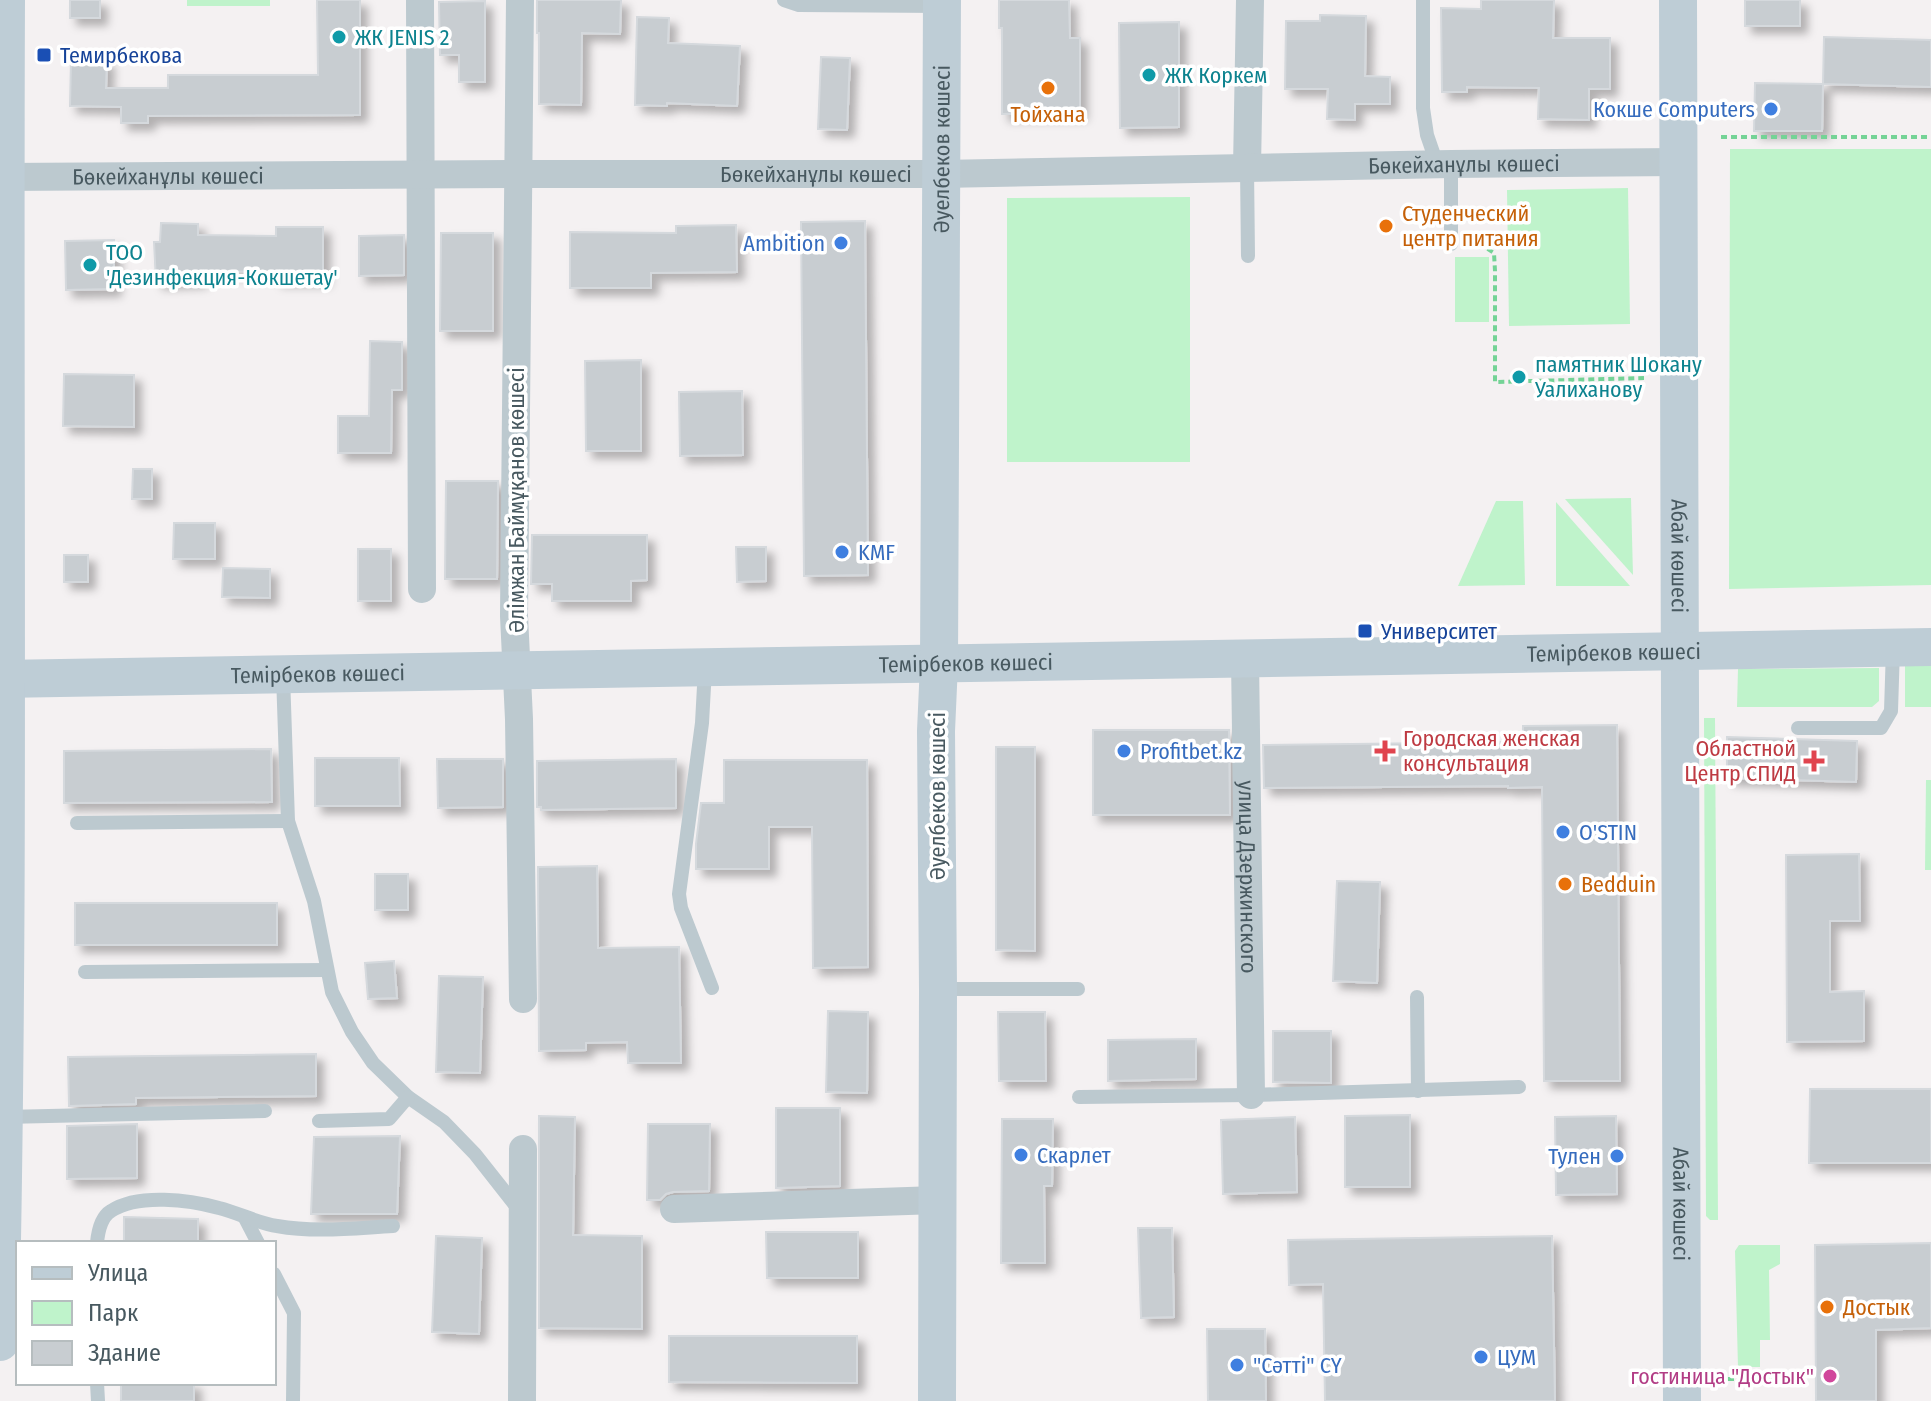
<svg xmlns="http://www.w3.org/2000/svg" width="1931" height="1401" font-family="'Fira Sans Condensed',sans-serif">
<style>
.green{fill:#bff3cb}
.building{fill:#c8cdd1;stroke:#d5d9dd;stroke-width:2;filter:url(#shadow)}
.lines{fill:none;stroke-linecap:round;stroke-linejoin:round}
.path{stroke:#74d396;stroke-width:4;stroke-dasharray:6 4;stroke-linecap:butt}
.lane{stroke:#bcc9cf;stroke-width:14}
.street{stroke:#bcc9cf;stroke-width:28}
.secondary{stroke:#becdd6;stroke-width:38}
.culture-dot{fill:#0f9aa8;stroke:#fff;stroke-width:3}
.transit-dot{fill:#1a4fb4;stroke:#fff;stroke-width:3}
.food-dot{fill:#e8710a;stroke:#fff;stroke-width:3}
.shop-dot{fill:#3f7fe0;stroke:#fff;stroke-width:3}
.health-dot{fill:#e0444e;stroke:#fff;stroke-width:3}
.hotel-dot{fill:#d1479c;stroke:#fff;stroke-width:3}
.labels{text-anchor:middle;dominant-baseline:central;stroke-width:7;stroke-linejoin:round;paint-order:stroke}
.culture-label{font-size:22px;fill:#0d838f;stroke:#fff;text-anchor:start}
.transit-label{font-size:22px;fill:#164399;stroke:#fff;text-anchor:start}
.shop-label{font-size:22px;fill:#366cbe;stroke:#fff;text-anchor:start}
.food-label{font-size:22px;fill:#c56008;stroke:#fff;text-anchor:start}
.street-label{font-size:22px;fill:#485960;stroke:#fff}
.health-label{font-size:22px;fill:#be3a42;stroke:#fff;text-anchor:start}
.hotel-label{font-size:22px;fill:#b23c85;stroke:#fff;text-anchor:end}
</style>
<defs>
<filter id="shadow"><feDropShadow dx="7" dy="7" stdDeviation="4" flood-color="#0004"/></filter>
</defs>
<rect width="100%" height="100%" fill="#f4f1f2"/>
<g class="green">
<rect x="187" y="0" width="83" height="6"/>
<polygon points="1730,149 1931,149 1931,585 1729,589"/>
<polygon points="1628,188 1630,324 1509,326 1507,190"/>
<polygon points="1190,197 1190,462 1007,462 1007,198"/>
<rect x="1455" y="257" width="34" height="65"/>
<polygon points="1631,498 1633,575 1565,499"/>
<polygon points="1496,501 1523,501 1525,585 1458,586"/>
<polygon points="1556,502 1630,586 1556,586"/>
<rect x="1905" y="664" width="26" height="43"/>
<polygon points="1879,668 1879,701 1872,707 1737,707 1738,669"/>
<polygon points="1704,718 1715,718 1718,1220 1710,1220 1706,1216"/>
<polygon points="1926,780 1931,780 1931,870 1925,870"/>
<polygon points="1739,1245 1780,1245 1780,1264 1769,1270 1770,1340 1760,1340 1760,1367 1738,1367 1735,1251"/>
</g>
<g class="building">
<rect x="70" y="0" width="30" height="18"/>
<polygon points="317,0 360,0 360,115 148,116 148,123 121,123 121,107 70,106 71,59 107,60 106,88 168,88 168,75 318,75"/>
<polygon points="537,0 621,0 620,34 582,33 581,105 539,104 539,33 537,33"/>
<polygon points="999,0 1069,0 1070,38 1080,38 1080,113 1002,114 1002,28 999,28"/>
<polygon points="1481,0 1554,0 1553,38 1610,38 1610,89 1589,89 1589,120 1538,119 1539,88 1467,87 1467,92 1442,92 1441,8 1481,9"/>
<rect x="1745" y="0" width="55" height="26"/>
<polygon points="485,1 485,82 459,82 459,55 440,55 439,2"/>
<polygon points="1320,15 1366,16 1365,76 1390,77 1390,104 1355,104 1355,120 1327,119 1328,89 1285,89 1286,21 1320,21"/>
<polygon points="637,17 669,18 668,43 740,46 737,106 667,103 667,106 635,105"/>
<polygon points="1179,22 1179,127 1120,128 1119,23"/>
<polygon points="1824,37 1931,40 1931,87 1823,84"/>
<polygon points="821,57 850,58 847,130 818,129"/>
<polygon points="1755,83 1823,84 1822,131 1754,131"/>
<polygon points="865,221 868,575 804,576 801,222"/>
<polygon points="161,223 198,224 198,235 276,236 276,227 323,227 323,279 275,279 275,272 199,271 200,280 156,282 154,242 160,242"/>
<polygon points="736,225 737,272 651,273 651,288 570,288 570,232 676,233 676,226"/>
<polygon points="441,233 493,233 493,331 440,331"/>
<polygon points="404,235 404,275 359,276 359,236"/>
<polygon points="114,240 114,289 66,290 65,241"/>
<polygon points="370,341 402,342 402,390 392,390 391,453 338,453 338,416 369,416"/>
<polygon points="641,360 641,451 586,451 585,361"/>
<polygon points="64,374 134,375 134,427 63,426"/>
<polygon points="742,391 743,455 680,456 679,392"/>
<polygon points="133,469 152,469 152,499 132,499"/>
<polygon points="446,481 498,481 497,579 445,579"/>
<polygon points="174,523 215,523 215,559 173,559"/>
<polygon points="532,535 647,535 647,580 631,581 631,601 552,601 552,584 531,584"/>
<polygon points="736,547 766,547 766,581 737,582"/>
<rect x="358" y="549" width="33" height="52"/>
<rect x="64" y="555" width="24" height="27"/>
<polygon points="223,568 270,569 270,598 222,597"/>
<polygon points="1617,725 1620,1081 1544,1081 1542,787 1508,788 1508,786 1264,788 1263,745 1523,742 1523,726"/>
<polygon points="1093,730 1229,730 1230,815 1093,815"/>
<polygon points="1727,737 1857,741 1856,782 1727,778"/>
<polygon points="996,747 1035,747 1035,951 996,950"/>
<polygon points="271,749 272,802 64,803 64,751"/>
<polygon points="315,758 399,758 400,806 315,806"/>
<polygon points="437,759 503,759 503,807 438,808"/>
<polygon points="676,759 676,808 541,810 541,807 537,807 537,761"/>
<polygon points="724,760 867,760 868,967 813,968 812,827 769,827 769,869 696,869 696,844 701,803 724,803"/>
<polygon points="1859,854 1860,921 1830,921 1830,992 1864,991 1864,1041 1787,1042 1786,855"/>
<polygon points="597,866 598,948 679,947 681,1063 628,1063 627,1042 586,1043 586,1050 539,1051 538,867"/>
<rect x="375" y="874" width="33" height="36"/>
<polygon points="1337,881 1380,882 1377,983 1333,981"/>
<rect x="75" y="903" width="202" height="42"/>
<polygon points="394,961 397,998 368,999 365,963"/>
<polygon points="439,976 483,977 480,1073 436,1072"/>
<polygon points="828,1011 868,1012 867,1093 826,1092"/>
<polygon points="998,1012 1045,1012 1046,1081 999,1081"/>
<polygon points="1273,1031 1331,1031 1331,1083 1273,1082"/>
<polygon points="1196,1039 1196,1079 1108,1081 1108,1040"/>
<polygon points="316,1054 316,1096 136,1098 136,1104 69,1106 68,1057"/>
<polygon points="1810,1089 1931,1089 1931,1163 1809,1163"/>
<polygon points="776,1108 840,1108 840,1186 776,1188"/>
<polygon points="1410,1115 1410,1187 1345,1187 1345,1116"/>
<polygon points="539,1116 575,1117 573,1235 642,1236 642,1329 539,1328"/>
<polygon points="1616,1116 1617,1194 1556,1195 1555,1117"/>
<polygon points="1295,1117 1297,1192 1223,1194 1221,1120"/>
<polygon points="1002,1119 1053,1119 1052,1186 1044,1186 1045,1263 1001,1263"/>
<polygon points="137,1124 137,1178 67,1179 67,1126"/>
<polygon points="648,1124 710,1124 709,1191 673,1192 666,1194 660,1200 647,1200"/>
<polygon points="400,1136 397,1214 311,1214 314,1137"/>
<polygon points="124,1217 198,1219 198,1243 124,1243"/>
<polygon points="1138,1228 1172,1228 1174,1317 1141,1318"/>
<polygon points="766,1232 858,1232 858,1278 767,1278"/>
<polygon points="436,1236 482,1238 479,1334 432,1332"/>
<polygon points="1552,1236 1555,1401 1325,1401 1323,1284 1289,1285 1288,1240"/>
<polygon points="1931,1243 1931,1328 1876,1330 1876,1401 1816,1401 1815,1245"/>
<polygon points="1207,1329 1265,1329 1266,1401 1208,1401"/>
<polygon points="669,1336 857,1336 857,1383 669,1382"/>
<rect x="121" y="1383" width="73" height="18"/>
</g>
<g class="lines">
<g class="path">
<polyline points="1708,111 1720,111"/>
<polyline points="1721,137 1931,137"/>
<polyline points="1469,244 1480,244 1494,253 1495,271 1495,382 1644,378"/>
<polyline points="1728,1379 1781,1378"/>
</g>
<g class="lane">
<polyline points="784,0 799,5 942,6"/>
<polyline points="1423,0 1423,108 1427,135 1437,164"/>
<polyline points="1451,164 1451,244"/>
<polyline points="1247,168 1248,256"/>
<polyline points="705,668 702,723 679,894 681,908 712,988"/>
<polyline points="283,675 288,821 314,901 332,992 352,1032 373,1063 408,1097 444,1122 475,1154 520,1211"/>
<polyline points="1798,728 1881,728 1891,711 1893,648"/>
<polyline points="77,823 288,821"/>
<polyline points="85,972 327,970"/>
<polyline points="938,989 1078,989"/>
<polyline points="1417,997 1418,1091"/>
<polyline points="1079,1097 1251,1095 1519,1087"/>
<polyline points="5,1117 265,1111"/>
<polyline points="319,1121 389,1119 408,1097"/>
<polyline points="245,1218 258,1243"/>
<path d="M 97,1243 C 98,1232 101,1217 111,1211 C 138,1193 190,1200 219,1208 C 239,1213 257,1223 277,1226 C 316,1233 355,1228 393,1226"/>
<polyline points="274,1274 294,1313 293,1401"/>
<polyline points="97,1383 98,1401"/>
</g>
<g class="street">
<polyline points="420,0 422,589"/>
<polyline points="520,0 514,616 519,719 523,999"/>
<polyline points="1247,168 1250,0"/>
<path id="s1" d="M 0,177 L 518,174 L 941,174 L 1451,164 L 1679,162"/>
<path id="s2" d="M 1245,659 L 1251,1095"/>
<polyline points="674,1209 937,1200"/>
<polyline points="522,1401 523,1149"/>
</g>
<g class="secondary">
<path id="s3" d="M 1678,0 L 1682,1401"/>
<path id="s4" d="M 0,679 L 1931,647"/>
<path d="M 0,1342 C 10,895 4,447 6,0"/>
<path id="s5" d="M 937,1401 L 938,989 L 936,731 L 939,664 L 942,0"/>
</g>
</g>
<g class="culture-dot">
<circle cx="339" cy="37" r="8"/>
<circle cx="1149" cy="75" r="8"/>
<circle cx="90" cy="265" r="8"/>
<circle cx="1519" cy="377" r="8"/>
</g>
<g class="transit-dot">
<rect x="36" y="47" width="16" height="16" rx="4"/>
<rect x="1357" y="623" width="16" height="16" rx="4"/>
</g>
<g class="food-dot">
<circle cx="1048" cy="88" r="8"/>
<circle cx="1386" cy="226" r="8"/>
<circle cx="1565" cy="884" r="8"/>
<circle cx="1827" cy="1307" r="8"/>
</g>
<g class="shop-dot">
<circle cx="1771" cy="109" r="8"/>
<circle cx="841" cy="243" r="8"/>
<circle cx="842" cy="552" r="8"/>
<circle cx="1124" cy="751" r="8"/>
<circle cx="1563" cy="832" r="8"/>
<circle cx="1021" cy="1155" r="8"/>
<circle cx="1617" cy="1156" r="8"/>
<circle cx="1481" cy="1357" r="8"/>
<circle cx="1237" cy="1365" r="8"/>
</g>
<g class="health-dot">
<path d="M1381 739h8v8h8v8h-8v8h-8v-8h-8v-8h8z"/>
<path d="M1810 749h8v8h8v8h-8v8h-8v-8h-8v-8h8z"/>
</g>
<circle class="hotel-dot" cx="1830" cy="1376" r="8"/>
<g class="labels">
<g class="culture-label">
<text x="355" y="37">ЖК JENIS 2</text>
<text x="1165" y="75">ЖК Коркем</text>
<text x="106" y="252">ТОО<tspan x="106" dy="25">'Дезинфекция-Кокшетау'</tspan></text>
<text x="1535" y="364">памятник Шокану<tspan x="1535" dy="25">Уалиханову</tspan></text>
</g>
<g class="transit-label">
<text x="60" y="55">Темирбекова</text>
<text x="1381" y="631">Университет</text>
</g>
<g class="shop-label">
<text x="1755" y="109" text-anchor="end">Кокше Computers</text>
<text x="825" y="243" text-anchor="end">Ambition</text>
<text x="858" y="552">KMF</text>
<text x="1140" y="751">Profitbet.kz</text>
<text x="1579" y="832">O'STIN</text>
<text x="1037" y="1155">Скарлет</text>
<text x="1601" y="1156" text-anchor="end">Тулен</text>
<text x="1497" y="1357">ЦУМ</text>
<text x="1253" y="1365">"Сәтті" СY</text>
</g>
<g class="food-label">
<text x="1048" y="114" text-anchor="middle">Тойхана</text>
<text x="1402" y="213">Студенческий<tspan x="1402" dy="25">центр питания</tspan></text>
<text x="1581" y="884">Bedduin</text>
<text x="1843" y="1307">Достык</text>
</g>
<g class="street-label">
<text stroke="none"><textPath href="#s5" startOffset="1252">Әуелбеков көшесі</textPath></text>
<text stroke="none"><textPath href="#s1" startOffset="1464">Бөкейханұлы көшесі</textPath></text>
<text stroke="none"><textPath href="#s1" startOffset="816">Бөкейханұлы көшесі</textPath></text>
<text stroke="none"><textPath href="#s1" startOffset="168">Бөкейханұлы көшесі</textPath></text>
<text transform="translate(516 500) rotate(-90)">Әлімжан Баймұқанов көшесі</text>
<text stroke="none"><textPath href="#s3" startOffset="556">Абай көшесі</textPath></text>
<text stroke="none"><textPath href="#s4" startOffset="1614">Темірбеков көшесі</textPath></text>
<text stroke="none"><textPath href="#s4" startOffset="966">Темірбеков көшесі</textPath></text>
<text stroke="none"><textPath href="#s4" startOffset="318">Темірбеков көшесі</textPath></text>
<text transform="translate(937 796) rotate(-90)">Әуелбеков көшесі</text>
<text stroke="none"><textPath href="#s2" startOffset="218">улица Дзержинского</textPath></text>
<text stroke="none"><textPath href="#s3" startOffset="1204">Абай көшесі</textPath></text>
</g>
<g class="health-label">
<text x="1403" y="738">Городская женская<tspan x="1403" dy="25">консультация</tspan></text>
<text x="1796" y="748" text-anchor="end">Областной<tspan x="1796" dy="25">Центр СПИД</tspan></text>
</g>
<g class="hotel-label">
<text x="1814" y="1376">гостиница "Достык"</text>
</g>
</g>
<rect x="16" y="1241" width="260" height="144" fill="#ffffff" stroke="#b6bdbf" stroke-width="2"/>
<rect x="32" y="1267" width="40" height="12" fill="#becdd6" stroke="#b6bdbf" stroke-width="2"/>
<text x="88" y="1281" font-size="24" fill="#485960">Улица</text>
<rect x="32" y="1301" width="40" height="24" fill="#bff3cb" stroke="#b6bdbf" stroke-width="2"/>
<text x="88" y="1321" font-size="24" fill="#485960">Парк</text>
<rect x="32" y="1341" width="40" height="24" fill="#c8cdd1" stroke="#b6bdbf" stroke-width="2"/>
<text x="88" y="1361" font-size="24" fill="#485960">Здание</text>
</svg>
